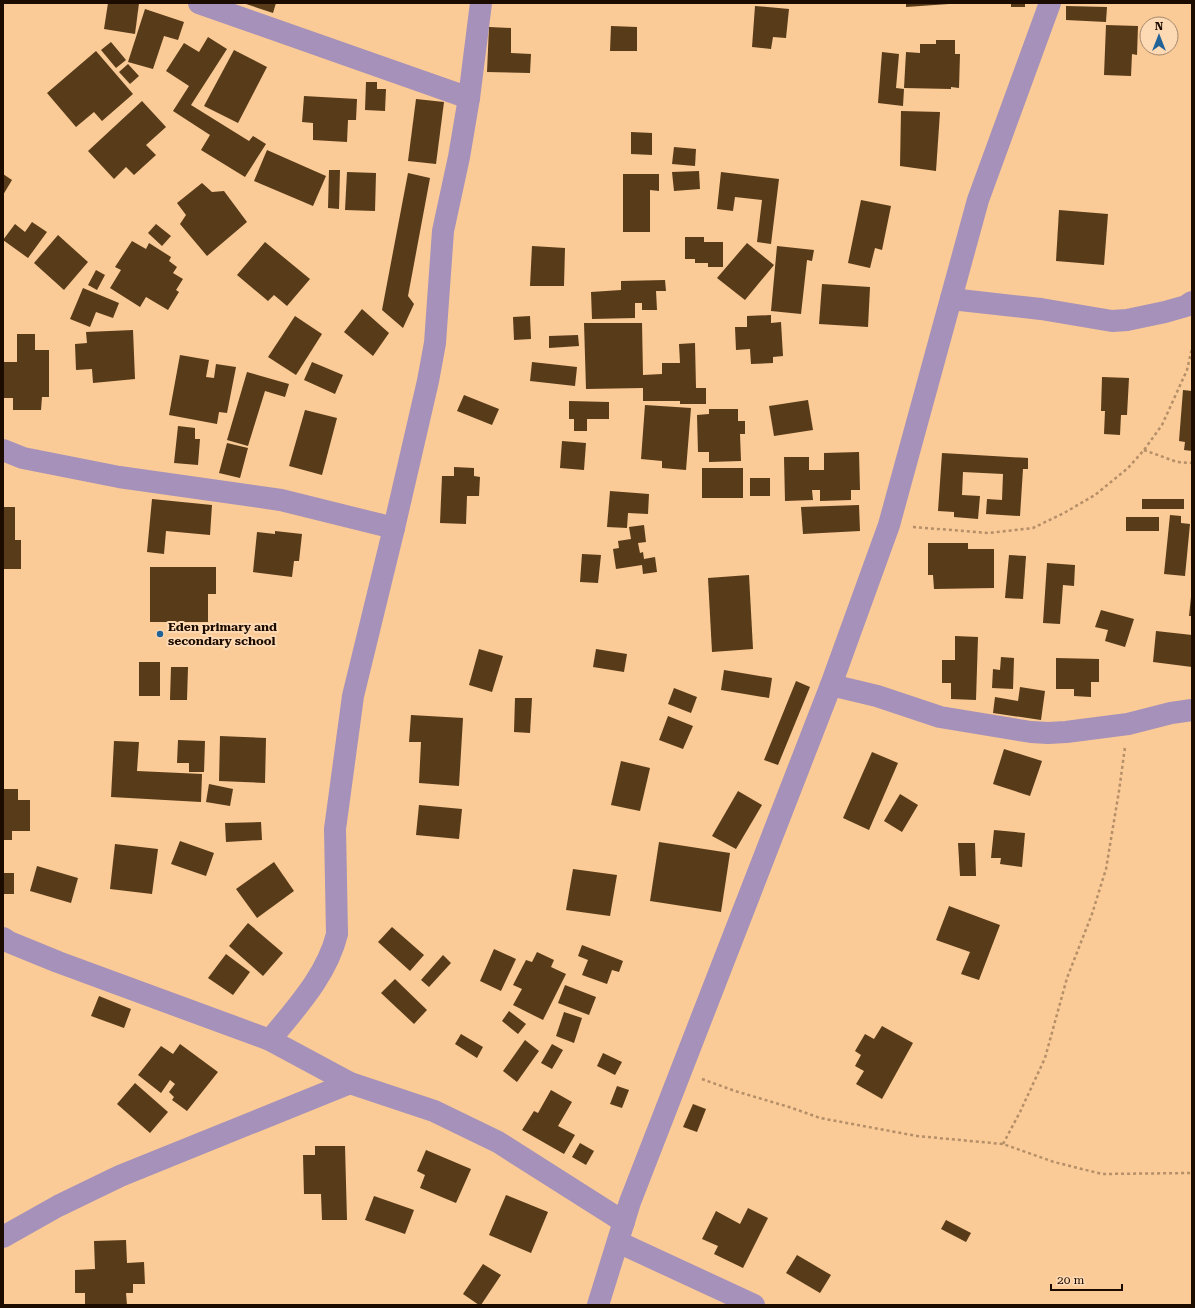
<svg xmlns="http://www.w3.org/2000/svg" width="1195" height="1308" font-family="'Roboto Serif',serif">
<style>
.building{fill:#583b18}
.lines{fill:none;stroke-linecap:round;stroke-linejoin:round}
.path{stroke:#b58f68;stroke-width:2.5;stroke-dasharray:3 3;stroke-linecap:butt}
.minor{stroke:#a591b9;stroke-width:22}
.poi-dot{fill:#216297;stroke:#fedab4;stroke-width:1.5}
.labels{text-anchor:middle;dominant-baseline:central;stroke-width:4;stroke-linejoin:round;paint-order:stroke}
.poi-label{font-size:12px;font-weight:bold;fill:#1c0c00;stroke:#fedab4;text-anchor:start}
</style>
<rect width="100%" height="100%" fill="#faca97"/>
<g class="building">
<polygon points="108,3 139,3 135,34 104,29"/>
<polygon points="243,3 276,3 273,13"/>
<polygon points="906,3 949,3 949,4 906,7"/>
<rect x="1011" y="3" width="14" height="4"/>
<polygon points="755,6 789,9 786,38 773,37 771,49 752,47"/>
<polygon points="1066,6 1107,7 1106,22 1066,20"/>
<polygon points="145,9 184,22 178,40 164,36 153,69 128,62"/>
<polygon points="1106,25 1138,26 1137,55 1132,54 1131,76 1104,75"/>
<polygon points="611,26 637,27 637,51 610,51"/>
<polygon points="489,27 511,28 511,53 531,54 530,73 487,72"/>
<polygon points="208,37 227,49 191,105 249,141 253,136 266,144 245,177 201,150 210,135 173,111 189,86 166,71 184,43 199,52"/>
<polygon points="936,40 955,40 955,54 960,54 959,88 951,87 951,89 904,88 906,52 920,53 920,44 936,44"/>
<polygon points="111,42 126,60 116,68 101,50"/>
<polygon points="234,50 267,67 238,123 204,106"/>
<polygon points="96,51 133,94 102,121 94,112 76,127 47,93"/>
<polygon points="882,52 899,54 896,88 904,89 903,106 878,103"/>
<polygon points="128,64 139,76 130,84 119,72"/>
<polygon points="366,82 377,82 377,89 386,89 385,111 365,110"/>
<polygon points="304,96 357,99 356,120 348,120 347,142 313,140 313,123 302,122"/>
<polygon points="416,99 444,102 436,164 408,161"/>
<polygon points="142,101 166,127 146,145 156,155 134,175 126,167 114,179 88,151"/>
<polygon points="901,111 940,112 936,171 900,166"/>
<polygon points="631,132 652,133 652,155 631,154"/>
<polygon points="674,147 696,149 695,166 672,164"/>
<polygon points="267,150 326,176 313,206 254,181"/>
<polygon points="329,170 340,170 339,209 328,208"/>
<polygon points="699,171 700,189 674,191 672,172"/>
<polygon points="347,172 376,173 375,211 345,210"/>
<polygon points="721,172 779,179 771,244 757,242 762,200 735,197 733,211 717,209"/>
<polygon points="408,173 430,178 408,296 414,304 403,328 382,310"/>
<polygon points="3,174 12,180 3,195"/>
<polygon points="623,174 659,174 659,191 650,190 650,232 623,232"/>
<polygon points="202,183 212,192 224,191 247,222 207,256 180,224 186,215 177,203"/>
<polygon points="861,200 891,206 882,250 875,248 870,268 848,263"/>
<polygon points="1059,210 1108,214 1104,265 1056,261"/>
<polygon points="32,222 47,232 28,258 3,240 15,224 25,232"/>
<polygon points="156,224 171,236 162,246 148,233"/>
<polygon points="58,235 88,262 64,290 34,263"/>
<polygon points="685,237 704,237 704,242 723,242 723,267 708,267 708,263 695,263 695,259 685,259"/>
<polygon points="132,241 146,249 149,243 171,257 169,261 177,267 173,273 183,279 176,290 179,292 168,310 146,297 140,307 110,288 121,270 115,267"/>
<polygon points="265,242 310,279 287,306 274,295 268,301 237,275"/>
<polygon points="747,243 774,265 745,300 717,278"/>
<polygon points="532,246 565,248 564,286 530,286"/>
<polygon points="777,246 814,250 812,261 807,260 801,314 771,311"/>
<polygon points="96,270 105,275 97,290 88,285"/>
<polygon points="665,280 666,291 656,291 657,310 642,310 642,303 635,303 635,318 592,319 591,292 621,290 621,281"/>
<polygon points="822,284 870,287 868,327 819,324"/>
<polygon points="83,288 119,303 113,318 96,312 90,327 70,319"/>
<polygon points="362,309 389,333 373,356 344,332"/>
<polygon points="771,315 771,323 781,322 783,356 773,357 773,363 751,364 750,349 736,350 735,327 747,327 747,316"/>
<polygon points="295,316 322,334 296,375 268,357"/>
<polygon points="530,316 531,339 514,340 513,317"/>
<polygon points="584,323 642,323 643,375 662,374 662,363 680,363 679,344 695,343 696,388 706,388 706,404 680,404 680,401 643,401 643,388 586,389"/>
<polygon points="133,330 135,379 93,383 92,369 76,370 75,344 87,343 86,332"/>
<polygon points="17,334 35,334 35,350 49,350 49,397 42,397 41,410 13,410 13,398 3,398 3,362 17,362"/>
<polygon points="578,335 579,346 549,348 549,336"/>
<polygon points="180,355 209,360 206,377 214,378 216,364 236,367 227,413 219,412 217,424 169,415"/>
<polygon points="312,362 343,375 335,394 304,380"/>
<polygon points="532,362 577,367 575,386 530,381"/>
<polygon points="247,372 289,384 285,397 265,391 248,446 227,440"/>
<polygon points="1102,377 1129,378 1127,415 1121,415 1120,435 1104,434 1105,411 1101,411"/>
<polygon points="1183,390 1192,391 1192,451 1184,450 1185,442 1179,441"/>
<polygon points="464,395 499,409 492,425 457,411"/>
<polygon points="808,400 813,430 774,436 769,406"/>
<polygon points="569,401 609,402 609,419 587,419 587,431 574,431 574,419 569,419"/>
<polygon points="645,405 691,408 686,470 662,468 662,461 641,459"/>
<polygon points="709,409 738,409 738,421 745,421 745,434 740,434 741,461 709,462 709,452 698,452 697,415 709,414"/>
<polygon points="305,410 337,418 322,475 289,466"/>
<polygon points="178,426 195,428 195,439 200,439 198,465 174,463"/>
<polygon points="562,441 586,443 584,470 560,468"/>
<polygon points="227,443 248,448 240,478 219,473"/>
<polygon points="859,452 860,490 851,490 851,500 820,501 820,490 812,490 813,500 785,501 784,457 809,457 809,470 824,470 824,453"/>
<polygon points="942,453 1028,458 1028,469 1023,469 1020,516 986,514 987,499 1002,500 1003,474 963,472 962,495 980,496 978,519 954,517 954,512 938,511"/>
<polygon points="454,467 474,468 474,476 480,477 479,496 467,496 466,524 440,523 442,476 454,476"/>
<rect x="702" y="468" width="41" height="30"/>
<rect x="750" y="478" width="20" height="18"/>
<polygon points="610,491 649,494 648,514 628,513 627,528 607,527"/>
<polygon points="152,499 212,505 210,535 166,531 164,554 147,552"/>
<rect x="1142" y="499" width="42" height="10"/>
<polygon points="859,505 860,531 803,534 801,507"/>
<polygon points="3,507 15,507 15,540 21,540 21,569 3,569"/>
<polygon points="1170,515 1181,516 1181,523 1190,524 1185,576 1164,574"/>
<rect x="1126" y="517" width="33" height="14"/>
<polygon points="644,525 646,542 638,543 640,553 643,552 644,559 655,557 657,572 643,574 642,565 616,569 613,549 619,548 618,541 631,539 629,527"/>
<polygon points="275,531 302,534 299,561 294,561 292,577 253,572 257,532 275,534"/>
<polygon points="928,543 968,543 968,549 994,549 994,588 934,589 933,575 928,575"/>
<polygon points="582,554 601,555 598,583 580,582"/>
<polygon points="1009,555 1026,556 1023,599 1005,598"/>
<polygon points="1047,563 1075,565 1074,586 1063,585 1060,624 1043,623"/>
<polygon points="150,567 216,567 216,594 208,594 208,622 150,622"/>
<polygon points="749,575 753,649 712,652 708,578"/>
<polygon points="1191,597 1192,597 1192,616 1189,616"/>
<polygon points="1101,610 1134,619 1125,647 1105,641 1108,630 1095,627"/>
<polygon points="1156,631 1192,635 1192,667 1153,662"/>
<polygon points="955,636 978,637 976,700 951,699 951,683 942,683 942,660 955,660"/>
<polygon points="479,649 503,656 492,692 469,685"/>
<polygon points="596,649 627,654 624,672 593,667"/>
<polygon points="1001,657 1014,658 1013,689 992,688 993,669 1000,670"/>
<polygon points="1056,658 1099,659 1099,682 1091,682 1091,697 1074,696 1074,689 1056,689"/>
<rect x="139" y="662" width="21" height="34"/>
<polygon points="171,667 188,667 187,700 170,700"/>
<polygon points="724,670 772,678 769,698 721,690"/>
<polygon points="796,681 810,687 778,765 764,760"/>
<polygon points="1020,687 1045,691 1041,720 993,713 995,697 1018,701"/>
<polygon points="674,688 697,697 691,713 668,704"/>
<polygon points="515,698 532,698 530,733 514,732"/>
<polygon points="411,715 463,718 459,786 419,783 421,742 409,742"/>
<polygon points="668,716 693,726 683,749 659,740"/>
<polygon points="220,736 266,738 265,783 219,781"/>
<polygon points="178,740 205,741 204,772 189,772 189,763 177,763"/>
<polygon points="114,741 139,742 137,771 202,774 201,802 111,797"/>
<polygon points="1004,749 1042,761 1030,796 993,784"/>
<polygon points="872,752 898,763 869,830 843,818"/>
<polygon points="621,761 650,768 640,811 611,805"/>
<polygon points="209,784 233,789 230,806 206,802"/>
<polygon points="3,789 18,789 18,800 30,800 30,831 12,831 12,840 3,840"/>
<polygon points="738,791 762,805 736,849 712,836"/>
<polygon points="900,794 918,805 902,832 884,821"/>
<polygon points="419,805 462,809 459,839 416,835"/>
<polygon points="261,822 262,840 226,842 225,823"/>
<polygon points="994,830 1025,833 1022,867 1000,864 1001,858 991,858"/>
<polygon points="180,841 214,853 206,876 171,864"/>
<polygon points="659,842 730,853 721,912 650,901"/>
<polygon points="958,843 975,843 976,876 960,876"/>
<polygon points="115,844 158,849 152,894 110,889"/>
<polygon points="274,862 294,891 257,918 236,889"/>
<polygon points="37,866 78,878 71,903 30,891"/>
<polygon points="573,869 617,875 610,916 566,910"/>
<rect x="3" y="873" width="11" height="21"/>
<polygon points="949,906 1000,925 979,980 961,974 970,952 936,940"/>
<polygon points="248,923 283,953 263,976 229,946"/>
<polygon points="392,927 424,955 410,971 378,942"/>
<polygon points="582,945 623,961 619,972 612,970 607,984 582,975 588,960 578,956"/>
<polygon points="494,949 516,959 501,991 480,981"/>
<polygon points="537,952 554,960 551,967 566,974 543,1020 513,1005 522,989 513,985 526,960 532,962"/>
<polygon points="226,954 250,972 233,995 208,978"/>
<polygon points="443,955 451,963 429,987 421,980"/>
<polygon points="395,979 427,1010 414,1024 381,993"/>
<polygon points="565,985 596,997 589,1015 558,1003"/>
<polygon points="99,996 131,1009 124,1028 91,1016"/>
<polygon points="509,1011 526,1024 518,1034 502,1021"/>
<polygon points="564,1012 582,1018 574,1043 556,1036"/>
<polygon points="882,1026 913,1043 882,1099 856,1084 864,1071 855,1066 861,1055 855,1051 865,1034 874,1039"/>
<polygon points="461,1034 483,1047 477,1058 455,1044"/>
<polygon points="525,1040 539,1051 517,1082 503,1071"/>
<polygon points="180,1044 218,1072 187,1111 172,1100 174,1097 169,1092 175,1084 170,1080 161,1093 138,1075 161,1046 173,1054"/>
<polygon points="552,1044 563,1050 552,1069 541,1063"/>
<polygon points="603,1053 622,1062 615,1075 597,1066"/>
<polygon points="135,1083 168,1112 150,1133 117,1104"/>
<polygon points="617,1086 629,1090 622,1108 610,1104"/>
<polygon points="551,1090 572,1102 558,1126 575,1135 564,1154 522,1130 534,1111 538,1113"/>
<polygon points="693,1104 706,1109 697,1132 683,1127"/>
<polygon points="580,1143 594,1151 586,1165 572,1157"/>
<polygon points="315,1146 345,1146 347,1220 322,1220 321,1194 304,1194 303,1155 315,1155"/>
<polygon points="426,1150 471,1169 456,1203 420,1188 425,1175 417,1171"/>
<polygon points="506,1195 548,1212 531,1253 489,1235"/>
<polygon points="374,1196 414,1210 405,1234 365,1220"/>
<polygon points="748,1208 768,1218 743,1268 714,1254 718,1246 702,1239 716,1211 740,1224"/>
<polygon points="946,1220 971,1233 966,1242 941,1229"/>
<polygon points="126,1240 127,1263 144,1262 145,1284 133,1284 133,1293 126,1293 127,1305 85,1305 85,1293 75,1293 75,1270 95,1269 94,1241"/>
<polygon points="797,1255 831,1275 820,1293 786,1273"/>
<polygon points="483,1264 501,1275 481,1305 479,1305 463,1294"/>
</g>
<g class="lines">
<g class="path">
<polyline points="1144,450 1177,462 1192,463"/>
<polyline points="913,527 989,533 1033,528 1064,513 1095,495 1128,468 1144,450 1162,425 1187,370 1192,348"/>
<polyline points="702,1079 735,1091 789,1107 820,1118 917,1136 1003,1144 1054,1162 1102,1174 1192,1173"/>
<polyline points="1003,1144 1020,1112 1045,1058 1067,978 1092,914 1106,869 1119,791 1125,747"/>
</g>
<g class="minor">
<polyline points="199,3 469,98"/>
<polyline points="951,299 1041,309 1112,321 1127,320 1165,312 1186,306 1192,302"/>
<polyline points="3,450 23,458 119,477 281,500 394,528"/>
<polyline points="831,685 877,696 940,717 1031,732 1048,733 1066,732 1128,724 1171,713 1192,710"/>
<polyline points="3,938 9,942 58,962 270,1040 350,1083 434,1111 498,1142 624,1222"/>
<path d="M 270,1040 C 296,1008 327,975 337,934 L 335,829 L 353,696 L 394,528 L 428,381 L 435,343 L 443,231 L 459,157 L 469,98 L 481,3"/>
<polyline points="3,1237 58,1206 120,1176 350,1083"/>
<polyline points="618,1242 754,1305"/>
<polyline points="598,1305 630,1202 831,685 889,525 978,200 1050,3"/>
</g>
</g>
<circle class="poi-dot" cx="160" cy="634" r="4"/>
<g class="labels">
<g class="poi-label">
<text x="168" y="627">Eden primary and<tspan x="168" dy="14">secondary school</tspan></text>
</g>
</g>
<rect width="1195" height="1308" fill="none" stroke="#1c0c00" stroke-width="8"/>
<g transform="translate(1159 36)"><circle r="19" fill="#fedab4" stroke="#a4886c"/>
<path d="M0-3L7 15L0 10L-7 15Z" fill="#216297"/>
<text y="-6" font-size="11" font-weight="bold" text-anchor="middle" fill="#1c0c00">N</text>
</g>
<path d="M1051 1284v6h71v-6" fill="none" stroke="#1c0c00" stroke-width="2"/>
<text x="1057" y="1284" font-size="12" fill="#1c0c00" stroke="#fedab4" stroke-width="3" paint-order="stroke">20 m</text>
</svg>
